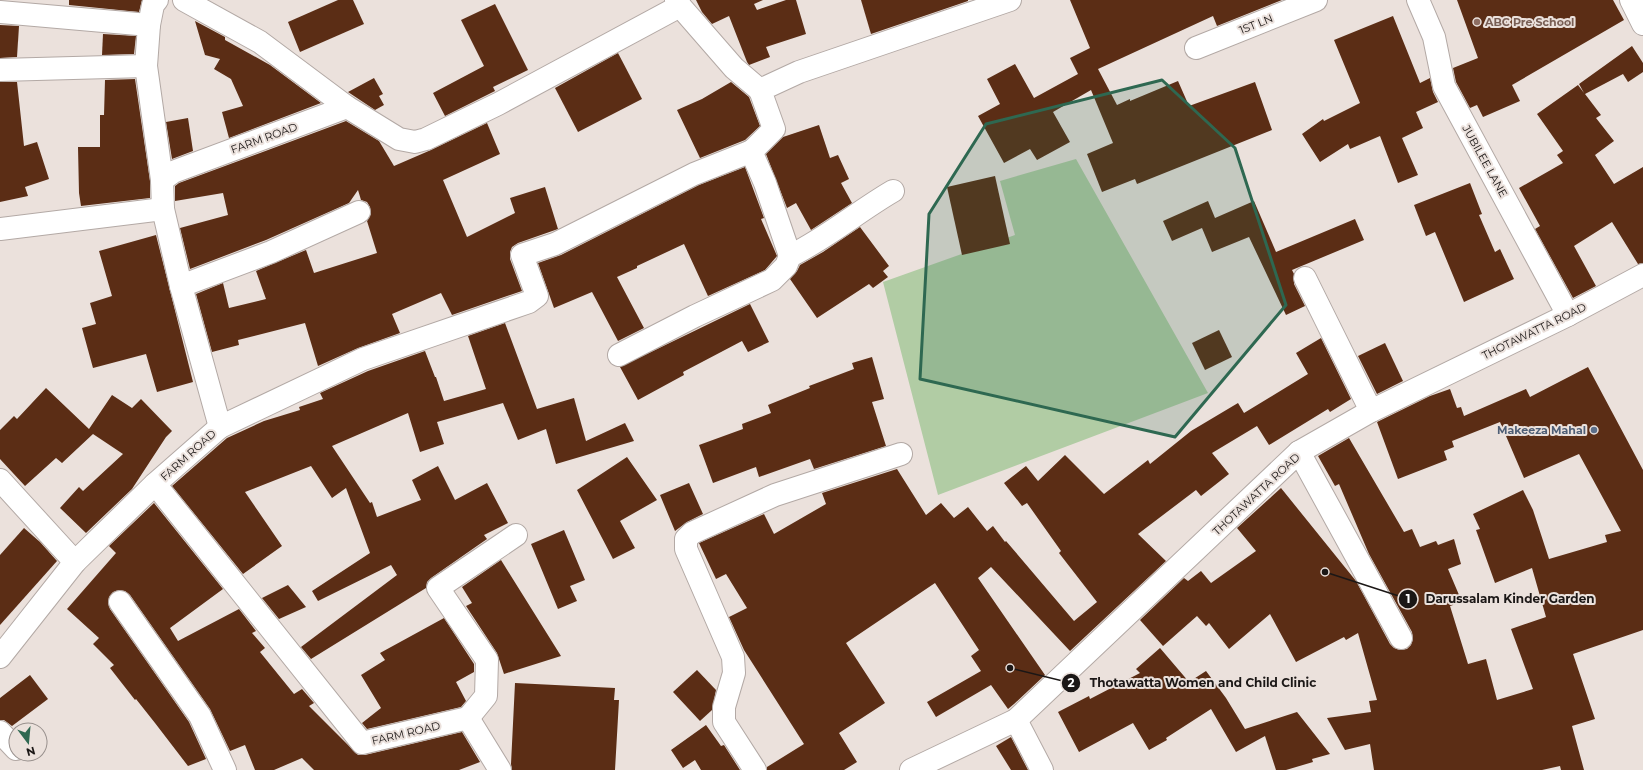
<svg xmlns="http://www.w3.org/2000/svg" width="1643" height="770" font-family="Montserrat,sans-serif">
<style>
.green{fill:#b1cca4}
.building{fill:#5b2d15}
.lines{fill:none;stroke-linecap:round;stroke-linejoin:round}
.minor-casing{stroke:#b3a9a5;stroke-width:24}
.minor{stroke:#fff;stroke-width:22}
.marked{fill:#2e6851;fill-opacity:0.2;stroke:#2e6851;stroke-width:3;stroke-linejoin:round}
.education-dot{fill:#8d6e63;stroke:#ebe1dc;stroke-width:1.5}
.service-dot{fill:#5c6f8a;stroke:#ebe1dc;stroke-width:1.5}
.labels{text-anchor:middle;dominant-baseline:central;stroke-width:4;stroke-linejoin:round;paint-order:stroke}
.education-label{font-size:11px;font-weight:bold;fill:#785e54;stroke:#ebe1dc;text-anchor:start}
.street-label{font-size:11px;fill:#1b1716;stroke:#ebe1dc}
.service-label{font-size:11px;font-weight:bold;fill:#4e5e75;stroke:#ebe1dc;text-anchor:end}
.leader{fill:none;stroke:#1b1716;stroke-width:1.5}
.callout-dot{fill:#1b1716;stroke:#ebe1dc;stroke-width:1.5}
.mark-label{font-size:12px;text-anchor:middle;font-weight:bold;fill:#fff}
.callout-label{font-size:12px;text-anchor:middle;font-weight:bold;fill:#1b1716;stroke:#ebe1dc;stroke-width:4;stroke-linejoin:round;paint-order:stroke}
</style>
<rect width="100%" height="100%" fill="#ebe1dc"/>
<polygon class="green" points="1076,159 1208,393 938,495 883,282 1015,235 1000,181"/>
<g class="building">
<polygon points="69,0 142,0 139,12 69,5"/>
<polygon points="338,0 353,0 364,24 300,52 288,22"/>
<polygon points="696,0 763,0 754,4 757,10 786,0 796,0 806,34 766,47 770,57 749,65 747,62 729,16 712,24 702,12"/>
<polygon points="861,0 968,0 968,1 871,34"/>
<polygon points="1070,0 1282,0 1217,26 1213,16 1098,69 1117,105 1130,99 1130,101 1178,81 1189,106 1255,82 1272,130 1137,184 1135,179 1102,192 1087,154 1113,143 1091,90 1053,112 1070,142 1037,160 1030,149 1004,163 978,116 1000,104 987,79 1015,64 1034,98 1078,74 1070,58 1090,48"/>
<polygon points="1457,0 1613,0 1624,20 1512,85 1520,101 1483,117 1477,105 1470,108 1456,82 1453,68 1478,58"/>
<polygon points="495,4 528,70 493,87 495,91 445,116 433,93 484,66 461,20"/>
<polygon points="1393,16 1420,83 1430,78 1433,92 1438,102 1416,112 1423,128 1402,138 1418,175 1398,183 1380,136 1350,149 1348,144 1320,162 1302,134 1323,119 1324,121 1360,103 1334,40"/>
<polygon points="195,21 225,37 225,40 270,65 321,103 229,138 222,112 243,106 231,79 214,69 220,59 205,55"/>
<polygon points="0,25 19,26 17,57 0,58"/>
<polygon points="103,34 136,36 134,54 102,55"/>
<polygon points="1632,46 1643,63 1643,72 1628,82 1623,74 1585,94 1601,115 1596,118 1614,141 1595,155 1614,184 1643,167 1643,263 1638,264 1612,222 1574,246 1596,286 1573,298 1535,229 1540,226 1519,188 1563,163 1557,155 1563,151 1537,114 1578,85 1584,93 1579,84"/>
<polygon points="618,53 642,99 578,132 555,88"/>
<polygon points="374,78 383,94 379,96 384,105 375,110 348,92"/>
<polygon points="135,79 150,181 150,198 81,206 79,193 78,147 100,147 100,115 104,115 105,80"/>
<polygon points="0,82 17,82 24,146 37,142 49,179 25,187 28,196 0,202"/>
<polygon points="731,82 749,97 760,126 745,140 700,158 677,110 702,99"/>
<polygon points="188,118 193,151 172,159 166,122"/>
<polygon points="346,121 379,141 394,166 431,150 487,123 500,154 443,180 467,237 515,213 510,198 545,187 558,229 518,243 512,247 510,252 510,259 522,291 452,315 441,293 392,314 400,333 358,348 318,366 305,323 238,340 239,345 212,352 196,294 223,283 229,308 266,299 256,271 306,250 314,273 377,253 367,221 371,214 370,207 367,202 361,200 358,190 349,203 266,240 190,269 180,228 228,215 223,193 175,201 175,186 179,183"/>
<polygon points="819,125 830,158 838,155 849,179 841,183 852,203 811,230 796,203 787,208 766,154 783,137"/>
<polygon points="745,167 764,218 761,219 777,256 765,270 708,296 684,244 637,266 637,268 617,277 644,328 618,341 592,292 554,308 538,263 561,255 699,185"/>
<polygon points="995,176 1010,244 962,255 947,187"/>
<polygon points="1470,183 1482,214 1479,215 1495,252 1500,249 1514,279 1464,302 1435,232 1426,236 1414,205"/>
<polygon points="1208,201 1215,218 1254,201 1276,252 1355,219 1364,240 1292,270 1294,274 1294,284 1305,306 1286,315 1249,237 1212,252 1202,228 1172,241 1163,221"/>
<polygon points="860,227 889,266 883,271 888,277 873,288 869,284 817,318 790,279 797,271 800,265 823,252"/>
<polygon points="156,235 193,382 157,392 146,354 93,368 82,328 96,324 90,303 112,296 99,251"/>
<polygon points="750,304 769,342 748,352 742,341 683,372 684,375 638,400 620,367"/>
<polygon points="505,323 537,409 574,398 586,441 625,423 634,441 556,464 546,429 518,440 503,403 437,422 444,444 420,452 408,413 332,446 370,503 372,502 377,517 421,500 412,480 438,466 455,500 487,483 508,523 484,535 487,539 431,578 427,582 426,588 311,659 301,647 397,575 391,565 318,601 312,591 370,553 346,488 332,498 311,466 245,492 282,546 243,574 172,486 227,438 264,421 300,410 299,407 323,399 320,393 368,371 425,351 435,377 436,377 444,401 486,389 468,336"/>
<polygon points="1219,330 1232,357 1205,370 1192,343"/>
<polygon points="1321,338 1351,399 1330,412 1328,409 1269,445 1257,426 1212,453 1229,474 1201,496 1196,490 1138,534 1166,561 1070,651 991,567 978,578 1045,675 1014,704 1008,709 991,685 936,717 927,702 981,671 971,656 979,650 935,583 846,643 885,703 839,733 857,762 844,770 767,770 767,767 804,744 744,650 729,617 747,608 726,574 716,579 699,543 764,514 774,534 826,504 822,493 897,469 926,515 941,503 954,518 968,507 987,531 993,526 1005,542 1006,541 1074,621 1097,602 1059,553 1061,551 1027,503 1022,506 1004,483 1026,466 1038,481 1065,455 1104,494 1148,460 1150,464 1191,431 1238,403 1244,413 1308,374 1296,353"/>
<polygon points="1385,343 1403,381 1377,394 1358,356"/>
<polygon points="872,357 884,399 872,402 886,446 814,469 810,459 759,477 756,467 713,483 699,445 743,429 742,424 771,413 768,405 810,388 809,386 854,369 852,363"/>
<polygon points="1588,367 1643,470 1643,630 1573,654 1595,719 1572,726 1584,770 1561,770 1560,766 1542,770 1374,770 1370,744 1345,750 1327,718 1371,712 1369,701 1377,700 1358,633 1346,640 1344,637 1296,662 1270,614 1229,649 1209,623 1206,626 1197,616 1163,646 1140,620 1184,578 1188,581 1201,571 1211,583 1256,551 1237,528 1281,488 1356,581 1390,644 1394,648 1400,650 1407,649 1411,645 1413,639 1412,632 1369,554 1339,484 1335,486 1318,456 1349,438 1404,532 1412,529 1420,547 1436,541 1438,545 1454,539 1461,564 1448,569 1462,602 1450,606 1468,664 1486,659 1497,700 1533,689 1511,629 1546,617 1532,568 1495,583 1476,530 1480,529 1473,514 1523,490 1533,510 1549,559 1607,542 1605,535 1621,531 1579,454 1524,478 1500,422 1452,441 1454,447 1444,451 1447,460 1398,479 1377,422 1430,396 1450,389 1457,408 1461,407 1464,416 1526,389 1530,397"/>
<polygon points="46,388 89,429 112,395 132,408 141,399 172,431 166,437 132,489 86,533 60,508 79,487 83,491 123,454 93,434 62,463 56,458 25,486 0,459 0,430 14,416 17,419"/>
<polygon points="627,457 657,500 620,521 635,548 613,559 577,490"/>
<polygon points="689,483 703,514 687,522 675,531 660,495"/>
<polygon points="154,503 223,589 170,628 178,641 239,609 256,631 252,633 265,648 260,652 294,694 302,689 314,703 309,706 358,755 365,755 462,732 480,762 459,770 314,770 302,758 274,770 255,770 245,745 230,751 210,709 130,595 125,591 119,590 113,592 109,597 108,603 110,609 189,722 206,759 188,766 155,723 136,699 135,700 110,668 114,665 93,644 99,638 67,609 116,553 109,546"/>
<polygon points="24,528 40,542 57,561 0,625 0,555"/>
<polygon points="564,530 585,580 570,586 577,601 558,609 531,544"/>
<polygon points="501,560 561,656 504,674 497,653 466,606 472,603 462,587"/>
<polygon points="288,585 306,607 279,619 262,598"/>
<polygon points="444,618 474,664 474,672 456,682 466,701 461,707 367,729 362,723 381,708 361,675 385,660 380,653"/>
<polygon points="1160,648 1189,682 1206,671 1226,698 1245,729 1297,712 1330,754 1312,759 1313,762 1286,770 1276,770 1265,736 1236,752 1211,709 1166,738 1167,740 1149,750 1133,723 1079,752 1058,712 1089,696 1090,699 1140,673 1136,669"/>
<polygon points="697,670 716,690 712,710 700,721 673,692"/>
<polygon points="30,675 48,699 12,726 4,720 0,720 0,698"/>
<polygon points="515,683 615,688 614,700 619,700 615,770 512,770 511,764"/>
<polygon points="706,725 721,746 724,745 740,770 701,770 695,760 683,768 671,750"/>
<polygon points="1011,737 1028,770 1011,770 996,746"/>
</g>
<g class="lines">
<g class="minor-casing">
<g id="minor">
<polyline points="157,0 153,5 149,25 146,66 162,180 163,209 181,286 220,427"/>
<polyline points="184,0 260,42 347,107 399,139 415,142 426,139 498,104 680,6"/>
<polyline points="676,0 680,6 734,68 760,90"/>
<polyline points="1418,0 1434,37 1444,86 1568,315"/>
<polyline points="1631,0 1643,24"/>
<polyline points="0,12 149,25"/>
<polyline points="1196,48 1316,0"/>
<polyline points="0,70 146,66"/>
<polyline points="751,151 765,183 790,256"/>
<polyline points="162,180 173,172 347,107"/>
<polyline points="0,229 163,209"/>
<polyline points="1305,278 1371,411"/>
<polyline points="181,286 271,252 359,212"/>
<path d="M 619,355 L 695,316 L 772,280 L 786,266 L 790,256 C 827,238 857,212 893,191"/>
<polyline points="1299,452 1401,638"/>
<polyline points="0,480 75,562"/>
<polyline points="155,484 362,743 468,718 500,770"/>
<polyline points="120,602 200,716 225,770"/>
<polyline points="0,657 75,562 155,484 220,427 363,359 529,302 537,296 522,255 555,244 694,174 752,151 774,129 760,90 799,72 1010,0"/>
<polyline points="468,718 486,696 487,660 438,588 516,535"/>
<polyline points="1016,720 1042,770"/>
<polyline points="0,732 16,749"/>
<polyline points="755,770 724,722 724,707 734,673 733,657 686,549 686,539 692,533 775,495 901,454"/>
<polyline points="911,770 1016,720 1299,452 1371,411 1568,315 1643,275"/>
</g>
</g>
<use href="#minor" class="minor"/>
</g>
<path class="marked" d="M 1162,80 L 1235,148 L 1286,305 L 1175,437 L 920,379 L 929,214 L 986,124 Z"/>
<circle class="education-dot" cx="1477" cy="22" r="4"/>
<circle class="service-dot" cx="1594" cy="430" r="4"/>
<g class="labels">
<g class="education-label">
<text x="1485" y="22">ABC Pre School</text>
</g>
<g class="street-label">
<text transform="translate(1256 24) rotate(-22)">1ST LN</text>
<text transform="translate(264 138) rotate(-20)">FARM ROAD</text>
<text transform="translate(1485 161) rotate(61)">JUBILEE LANE</text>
<text transform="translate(1534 331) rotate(-26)">THOTAWATTA ROAD</text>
<text transform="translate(188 455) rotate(-42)">FARM ROAD</text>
<text transform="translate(1256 494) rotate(-43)">THOTAWATTA ROAD</text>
<text transform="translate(406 733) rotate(-13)">FARM ROAD</text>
</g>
<g class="service-label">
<text x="1586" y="430">Makeeza Mahal</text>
</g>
</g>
<path class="leader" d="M1325 572L1408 599M1010 668L1071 683"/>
<g class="callout-dot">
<circle cx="1325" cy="572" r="4"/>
<circle cx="1010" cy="668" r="4"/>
<circle cx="1408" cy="599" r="10"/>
<circle cx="1071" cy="683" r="10"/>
</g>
<g class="mark-label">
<text x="1408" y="603">1</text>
<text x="1071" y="687">2</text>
</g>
<g class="callout-label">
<text x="1510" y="603">Darussalam Kinder Garden</text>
<text x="1203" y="687">Thotawatta Women and Child Clinic</text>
</g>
<g transform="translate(28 742) rotate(164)"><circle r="19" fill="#ebe1dc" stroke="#98908d"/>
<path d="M0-3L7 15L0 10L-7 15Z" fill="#2e6851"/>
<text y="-6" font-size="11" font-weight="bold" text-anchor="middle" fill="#1b1716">N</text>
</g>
</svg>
